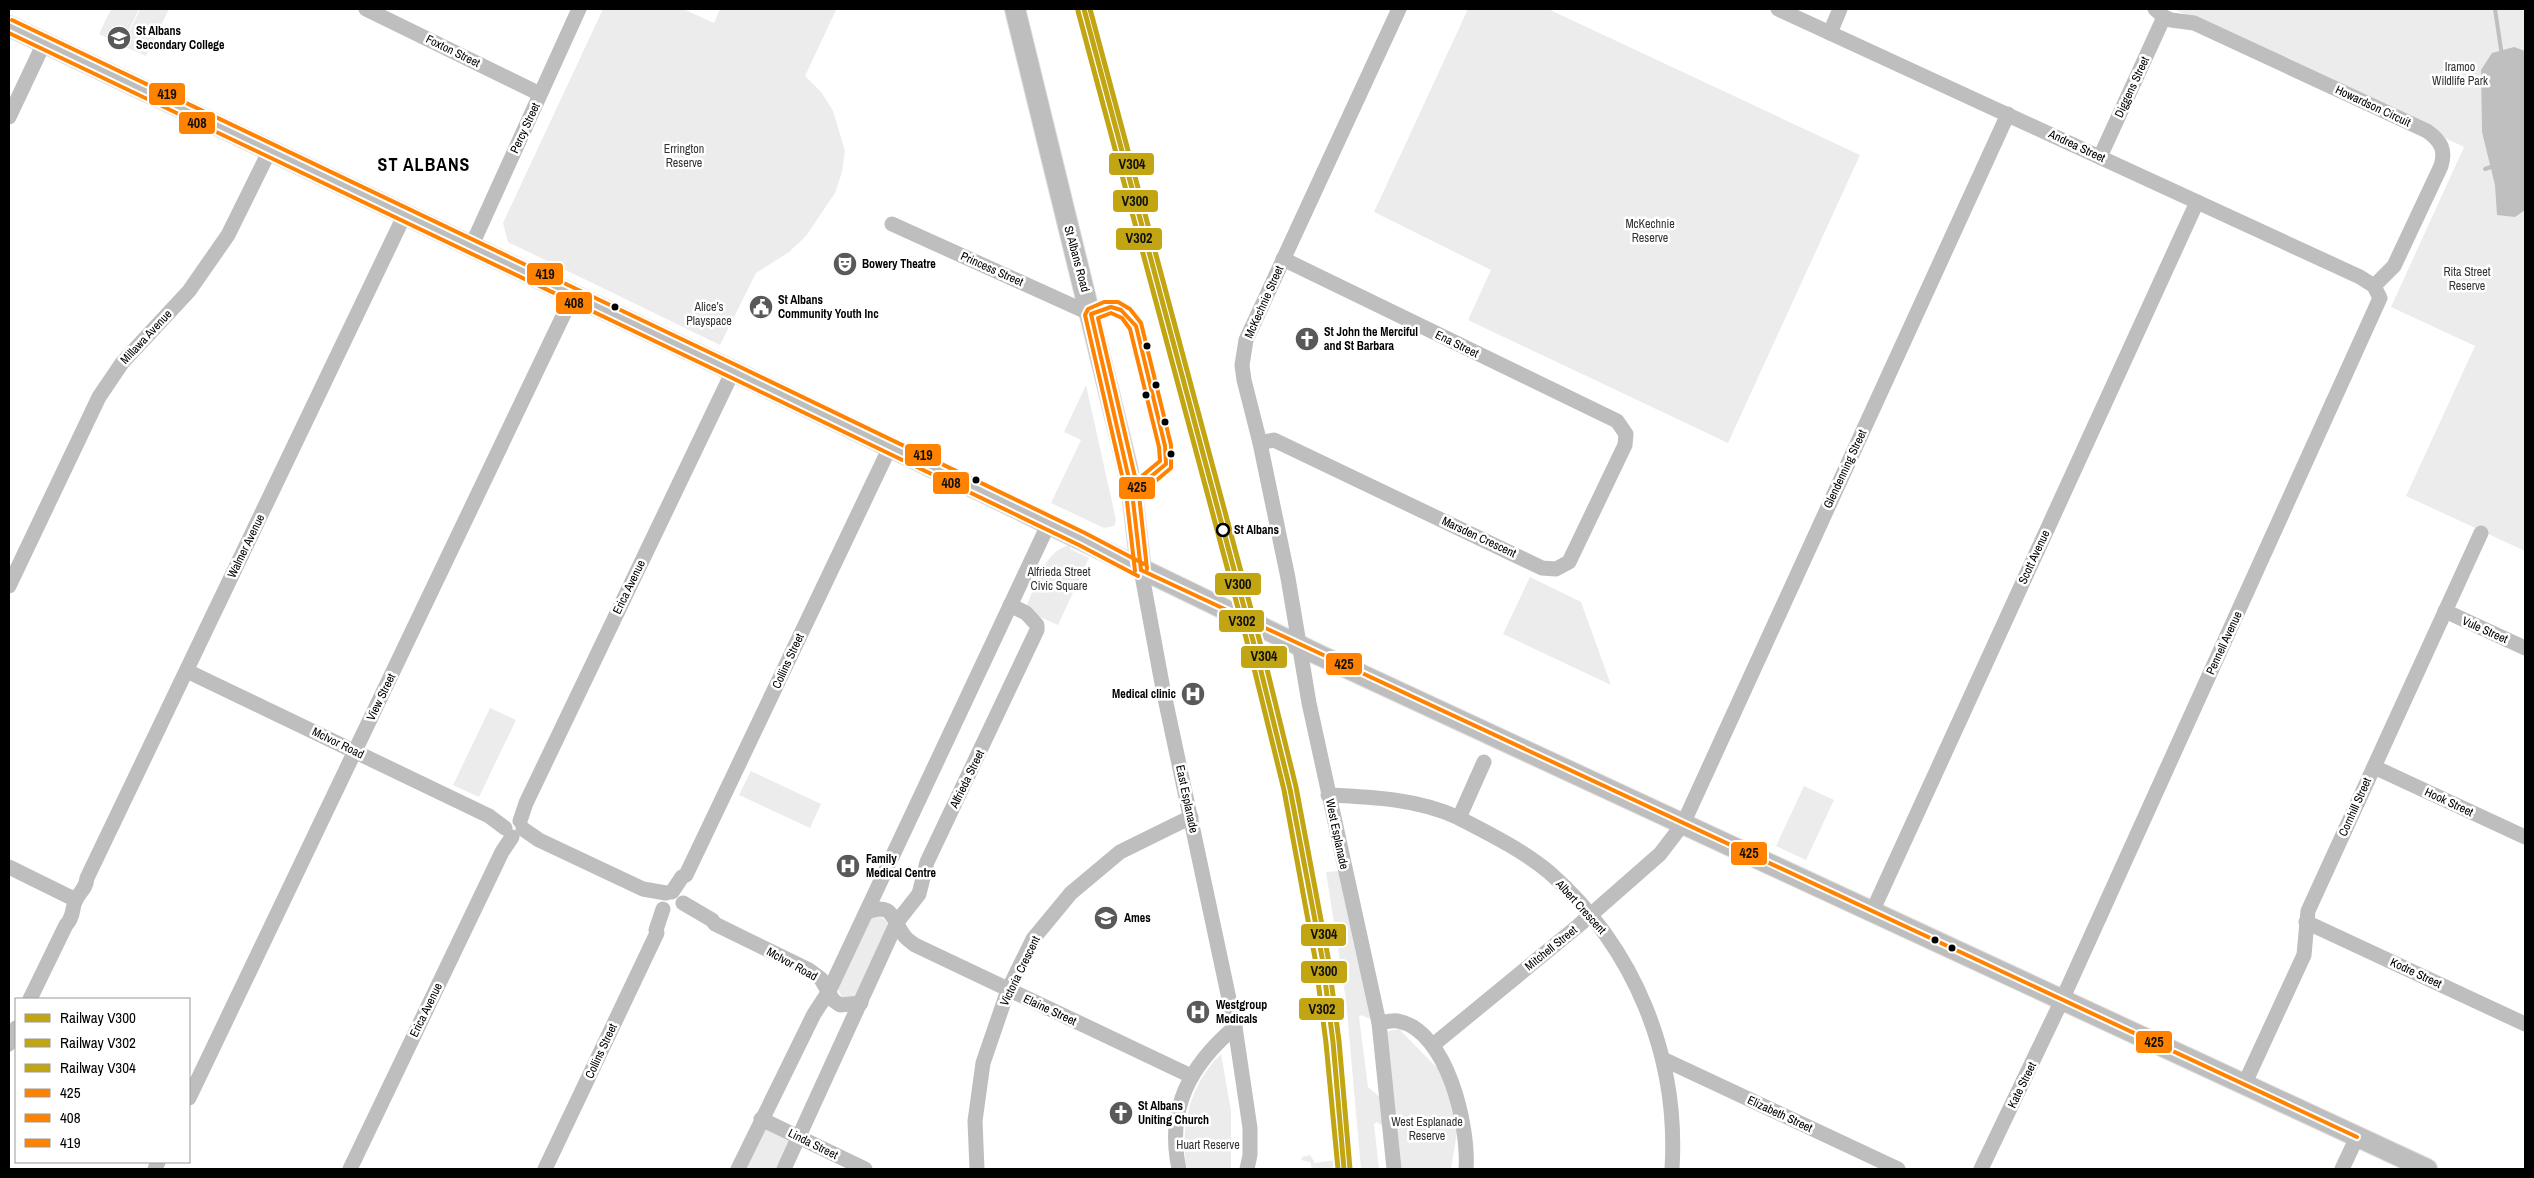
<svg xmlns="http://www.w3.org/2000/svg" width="2534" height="1178" font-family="'Archivo Narrow',sans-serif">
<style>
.green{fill:#ececec}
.water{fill:#bfbfbf}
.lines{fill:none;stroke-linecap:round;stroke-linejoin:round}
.stream{stroke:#bfbfbf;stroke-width:4}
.major-casing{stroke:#dbdbdb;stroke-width:22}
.minor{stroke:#bebebe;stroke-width:15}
.major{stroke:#bebebe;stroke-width:20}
.bus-1-casing{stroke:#fff;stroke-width:8}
.bus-2-casing{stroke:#fff;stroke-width:8}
.bus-3-casing{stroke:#fff;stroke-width:8}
.bus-1{stroke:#ff8200;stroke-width:4}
.bus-2{stroke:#ff8200;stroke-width:4}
.bus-3{stroke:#ff8200;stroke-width:4}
.rail-1-casing{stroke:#fff;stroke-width:9}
.rail-2-casing{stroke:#fff;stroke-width:9}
.rail-3-casing{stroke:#fff;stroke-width:9}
.rail-1{stroke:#c2a513;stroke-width:5}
.rail-2{stroke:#c2a513;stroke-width:5}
.rail-3{stroke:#c2a513;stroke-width:5}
.bus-dot{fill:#000;stroke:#fff;stroke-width:2}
.stop-dot{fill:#fff;stroke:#000;stroke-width:2.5}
.labels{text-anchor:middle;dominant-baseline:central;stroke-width:5;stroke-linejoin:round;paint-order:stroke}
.poi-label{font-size:12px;font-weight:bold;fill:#000;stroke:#fff;text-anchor:start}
.street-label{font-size:12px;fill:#000;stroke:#fff}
.park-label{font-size:12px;fill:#333;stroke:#fff}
.stop-label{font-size:12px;font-weight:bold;fill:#000;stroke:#fff;text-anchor:start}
.district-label{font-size:18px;font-weight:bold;letter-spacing:1px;fill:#000;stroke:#fff}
.line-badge{stroke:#fff;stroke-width:2}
.pale-badge-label{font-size:14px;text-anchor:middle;font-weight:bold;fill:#111}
</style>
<rect width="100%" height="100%" fill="#fff"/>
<!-- green -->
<g class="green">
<path d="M111 9H139L122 45 99 34Z"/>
<path d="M140 9H169L146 56 123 46Z"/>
<path d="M603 9H683L714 23 720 9 836 10 805 76 822 93 833 111 845 151 842 172 835 193 806 236 789 252 756 273 720 345 508 242 503 223Z"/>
<path d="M1468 9H1548L1860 155 1728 443 1468 320 1491 270 1374 212Z"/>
<path d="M2174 9H2525V551L2406 496 2475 346 2391 307 2464 147Z"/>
<path d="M1086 385 1116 520 1114 526 1104 528 1051 503 1081 440 1064 432Z"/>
<path d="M1071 545 1070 549 1089 558 1058 625 1033 614 1027 605C1036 584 1045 549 1071 545Z"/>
<path d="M1530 577 1581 602 1611 685 1503 634Z"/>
<path d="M490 708 516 720 479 797 453 785Z"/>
<path d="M751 771 821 804 810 828 739 795Z"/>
<path d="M1804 786 1834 800 1806 860 1776 846Z"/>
<path d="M1340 871 1367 994 1370 1019 1361 1015 1359 1017 1368 1087 1381 1098 1385 1128 1377 1122 1374 1124 1379 1169H1361L1346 1000 1326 872Z"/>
<path d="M879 916 887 921 888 927 857 995 851 999 842 997 838 989 871 918Z"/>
<path d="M1399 1029 1444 1075 1458 1126 1451 1169H1401L1385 1037 1389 1031Z"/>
<path d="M1221 1054 1231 1111V1169H1187C1179 1128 1190 1084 1221 1054Z"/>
<path d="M765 1127 790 1140 780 1169H744Z"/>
<path d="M1310 1155 1315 1163 1336 1160V1169H1312L1310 1162 1301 1160 1302 1157Z"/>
</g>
<!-- water -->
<path class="water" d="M2514 47 2525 51V210L2515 217 2497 215 2495 185 2482 132 2481 70 2492 53Z"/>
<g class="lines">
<!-- stream -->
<g class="stream">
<path d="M2495 9 2502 56"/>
<path d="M2485 169 2491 167"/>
</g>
<!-- major casing -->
<g class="major-casing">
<g id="major">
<path d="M1015 9 1127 466 1132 492 1141 570"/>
<path d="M9 26 733 371 1319 655 2427 1169"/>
</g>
</g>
<!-- minor -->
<g class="minor">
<path d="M366 9 540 94"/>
<path d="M1778 9 2360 277 2374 286 2380 298 2062 1000 1981 1169"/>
<path d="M2155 9 2164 17 2171 20 2194 23 2427 131C2441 141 2446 150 2441 166L2394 266 2374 286"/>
<path d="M1830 33 1840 9"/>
<path d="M9 117 44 43"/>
<path d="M2100 157 2164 17"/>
<path d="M892 224 1091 314"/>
<path d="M471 247 579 9"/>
<path d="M1260 443 1274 440 1542 568 1556 569 1569 562 1625 445 1626 434 1617 421 1283 259"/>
<path d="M1141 570 1163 689 1235 1027 1250 1128V1155L1247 1169"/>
<path d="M9 586 99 397 122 363 189 291 228 235 270 150"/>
<path d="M2445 611 2525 648"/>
<path d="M187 671 489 816 505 828"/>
<path d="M2374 767 2525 837"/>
<path d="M1328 795C1372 797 1419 799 1459 818 1490 834 1524 851 1550 873 1635 948 1679 1057 1672 1169"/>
<path d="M1459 818 1484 762"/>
<path d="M520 821 526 803 733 371"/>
<path d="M523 829 539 840 643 889 666 893"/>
<path d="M9 867 76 900"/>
<path d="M672 892 682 877 686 875 890 447"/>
<path d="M683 903 712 920 715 924 809 970 821 979 833 1000 840 1005 861 1003"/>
<path d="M867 912C892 902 892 918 903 934 905 938 911 942 915 945L1191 1076"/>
<path d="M1872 912 2197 202"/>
<path d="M2306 922 2525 1024"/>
<path d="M30 999 66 925C75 915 71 909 76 899 81 891 86 888 87 878L405 214"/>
<path d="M1379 1023C1385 1022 1392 1020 1398 1021 1448 1031 1469 1127 1466 1169"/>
<path d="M9 1044 16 1028"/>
<path d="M1433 1045 1578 926 1660 854 1683 824 2008 114"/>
<path d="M1663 1059 1898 1169"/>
<path d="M2244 1085 2304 955 2308 911 2481 533"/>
<path d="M189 1098 573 295"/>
<path d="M761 1119 865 1169"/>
<path d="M155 1169 158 1162"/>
<path d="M350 1169 502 852 512 837"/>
<path d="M545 1169 657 933 656 930 663 909"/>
<path d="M738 1169 814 1014 829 991 1049 523"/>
<path d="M784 1169 897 922 919 894 927 862 1037 630V625L1026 613 1010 605"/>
<path d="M977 1169 975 1121 983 1063 1008 990 1033 939 1071 893 1120 852 1191 817"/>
<path d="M1179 1169C1166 1109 1190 1065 1235 1027"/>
<path d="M1394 1169 1379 1023 1309 703 1288 578 1260 443 1244 380 1242 365 1246 340 1399 9"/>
<path d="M2342 1169 2357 1137"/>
</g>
<!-- major -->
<use href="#major" class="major"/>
<!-- bus-1 casing -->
<g class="bus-1-casing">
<g id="bus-1">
<path d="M1111 307 1121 310 1136 326 1165 446 1166 464 1132 492 1091 314Z"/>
<path d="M1132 492 1141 570"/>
<path d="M1141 570 2357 1137"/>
</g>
</g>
<!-- bus-2 casing -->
<g class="bus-2-casing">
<g id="bus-2">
<path d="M9 33 730 377 1079 545 1138 576"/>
<path d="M1135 571 1126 493 1085 315 1088 309 1104 302H1118L1130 309 1141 323 1171 445V468L1139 495"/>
</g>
</g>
<!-- bus-3 casing -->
<g class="bus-3-casing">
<g id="bus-3">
<path d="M12 20 736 365 1085 533 1144 564"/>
<path d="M1111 313 1122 318 1130 329 1159 447 1160 461 1136 481 1098 318Z"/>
<path d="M1139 495 1147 569"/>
</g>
</g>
<!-- bus-1 -->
<use href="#bus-1" class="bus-1"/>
<!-- bus-2 -->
<use href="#bus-2" class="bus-2"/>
<!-- bus-3 -->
<use href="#bus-3" class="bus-3"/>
<!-- rail-1 casing -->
<g class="rail-1-casing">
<path id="rail-1" d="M1084 9 1259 663 1290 789 1322 957 1333 1042 1344 1169"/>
</g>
<!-- rail-2 casing -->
<g class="rail-2-casing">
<path id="rail-2" d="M1078 11 1253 664 1284 790 1315 958 1326 1043 1338 1169"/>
</g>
<!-- rail-3 casing -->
<g class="rail-3-casing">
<path id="rail-3" d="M1090 9 1265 661 1296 787 1328 957 1339 1041 1350 1169"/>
</g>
<!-- rail-1 -->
<use href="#rail-1" class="rail-1"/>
<!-- rail-2 -->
<use href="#rail-2" class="rail-2"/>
<!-- rail-3 -->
<use href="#rail-3" class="rail-3"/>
</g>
<!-- icons -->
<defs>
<g id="school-disc" transform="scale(1.25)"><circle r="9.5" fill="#595959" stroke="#fff"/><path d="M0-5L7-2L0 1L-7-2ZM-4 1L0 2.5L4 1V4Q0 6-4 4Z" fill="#fff"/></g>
<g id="theatre-disc" transform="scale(1.25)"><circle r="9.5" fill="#595959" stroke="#fff"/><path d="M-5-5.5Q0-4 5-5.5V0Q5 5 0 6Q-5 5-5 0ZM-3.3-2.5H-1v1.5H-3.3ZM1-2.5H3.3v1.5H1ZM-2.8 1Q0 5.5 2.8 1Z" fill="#fff"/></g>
<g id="civic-disc" transform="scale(1.25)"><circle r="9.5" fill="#595959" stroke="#fff"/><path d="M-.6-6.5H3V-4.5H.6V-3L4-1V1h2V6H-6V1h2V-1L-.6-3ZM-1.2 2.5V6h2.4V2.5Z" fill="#fff"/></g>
<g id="church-disc" transform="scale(1.25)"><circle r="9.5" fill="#595959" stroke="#fff"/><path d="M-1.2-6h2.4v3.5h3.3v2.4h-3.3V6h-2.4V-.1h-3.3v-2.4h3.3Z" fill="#fff"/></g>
<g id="hospital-disc" transform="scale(1.25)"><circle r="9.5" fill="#595959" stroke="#fff"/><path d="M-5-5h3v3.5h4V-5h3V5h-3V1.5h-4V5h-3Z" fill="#fff"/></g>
<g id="university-disc" transform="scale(1.25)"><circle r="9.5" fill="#595959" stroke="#fff"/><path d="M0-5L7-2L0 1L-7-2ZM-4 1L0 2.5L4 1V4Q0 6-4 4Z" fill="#fff"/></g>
</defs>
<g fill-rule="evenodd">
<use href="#school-disc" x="119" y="38"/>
<use href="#theatre-disc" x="845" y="264"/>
<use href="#civic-disc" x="761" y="307"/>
<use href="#church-disc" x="1307" y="339"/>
<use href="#hospital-disc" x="1193" y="694"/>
<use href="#hospital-disc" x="848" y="866"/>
<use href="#university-disc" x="1106" y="918"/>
<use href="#hospital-disc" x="1198" y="1012"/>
<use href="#church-disc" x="1121" y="1113"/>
</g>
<!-- markers -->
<g class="bus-dot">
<circle cx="615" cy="307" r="4.5"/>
<circle cx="1147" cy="346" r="4.5"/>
<circle cx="1156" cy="385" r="4.5"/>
<circle cx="1146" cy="395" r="4.5"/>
<circle cx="1165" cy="422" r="4.5"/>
<circle cx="1171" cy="454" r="4.5"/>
<circle cx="976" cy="480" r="4.5"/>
<circle cx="1935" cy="940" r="4.5"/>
<circle cx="1952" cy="948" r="4.5"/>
</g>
<circle class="stop-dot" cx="1223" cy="530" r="6"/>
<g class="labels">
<!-- poi labels -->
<g class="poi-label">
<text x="136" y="31">St Albans<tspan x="136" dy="14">Secondary College</tspan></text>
<text x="862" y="264">Bowery Theatre</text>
<text x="778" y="300">St Albans<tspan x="778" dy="14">Community Youth Inc</tspan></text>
<text x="1324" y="332">St John the Merciful<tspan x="1324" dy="14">and St Barbara</tspan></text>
<text x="1176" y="694" text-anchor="end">Medical clinic</text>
<text x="866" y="859">Family<tspan x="866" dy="14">Medical Centre</tspan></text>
<text x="1124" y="918">Ames</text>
<text x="1216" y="1005">Westgroup<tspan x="1216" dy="14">Medicals</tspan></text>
<text x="1138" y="1106">St Albans<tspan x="1138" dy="14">Uniting Church</tspan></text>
</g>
<!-- street labels -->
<g class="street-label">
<text transform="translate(453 51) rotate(26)">Foxton Street</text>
<text transform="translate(2132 87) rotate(-65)">Diggens Street</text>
<text transform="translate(2373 106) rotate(25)">Howardson Circuit</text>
<text transform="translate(525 128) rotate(-65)">Percy Street</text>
<text transform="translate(2077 146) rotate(25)">Andrea Street</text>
<text transform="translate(1077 259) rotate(75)">St Albans Road</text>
<text transform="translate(992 269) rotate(24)">Princess Street</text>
<text transform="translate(1264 302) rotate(-66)">McKechnie Street</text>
<text transform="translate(146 337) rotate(-47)">Millawa Avenue</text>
<text transform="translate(1457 344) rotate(26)">Ena Street</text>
<text transform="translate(1845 469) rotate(-65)">Glendenning Street</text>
<text transform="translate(1479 537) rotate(25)">Marsden Crescent</text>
<text transform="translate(246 546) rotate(-64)">Walmer Avenue</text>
<text transform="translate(2034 557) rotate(-65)">Scott Avenue</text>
<text transform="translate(629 587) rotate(-64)">Erica Avenue</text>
<text transform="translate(2485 630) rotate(24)">Vule Street</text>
<text transform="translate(2224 643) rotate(-65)">Pennell Avenue</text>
<text transform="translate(788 661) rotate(-65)">Collins Street</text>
<text transform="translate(381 697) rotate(-64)">View Street</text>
<text transform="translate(338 743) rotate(26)">McIvor Road</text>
<text transform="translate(967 779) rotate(-64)">Alfrieda Street</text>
<text transform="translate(1187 799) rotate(78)">East Esplanade</text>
<text transform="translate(2449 802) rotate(25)">Hook Street</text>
<text transform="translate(2355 807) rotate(-66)">Cornhill Street</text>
<text transform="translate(1337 834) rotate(78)">West Esplanade</text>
<text transform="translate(1581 907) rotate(48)">Albert Crescent</text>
<text transform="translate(1551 948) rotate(-39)">Mitchell Street</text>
<text transform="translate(792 964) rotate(29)">McIvor Road</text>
<text transform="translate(1020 971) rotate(-64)">Victoria Crescent</text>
<text transform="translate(2416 973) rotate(25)">Kodre Street</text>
<text transform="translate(426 1010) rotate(-64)">Erica Avenue</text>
<text transform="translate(1050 1010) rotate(25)">Elaine Street</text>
<text transform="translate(601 1051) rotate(-65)">Collins Street</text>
<text transform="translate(2022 1085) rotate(-64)">Kate Street</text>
<text transform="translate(1780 1114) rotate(25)">Elizabeth Street</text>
<text transform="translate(813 1144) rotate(26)">Linda Street</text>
</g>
<!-- park labels -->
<g class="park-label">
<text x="2460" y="67">Iramoo<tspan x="2460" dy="14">Wildlife Park</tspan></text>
<text x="684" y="149">Errington<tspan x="684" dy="14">Reserve</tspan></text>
<text x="1650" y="224">McKechnie<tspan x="1650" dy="14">Reserve</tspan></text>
<text x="2467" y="272">Rita Street<tspan x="2467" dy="14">Reserve</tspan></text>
<text x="709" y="307">Alice’s<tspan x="709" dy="14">Playspace</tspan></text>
<text x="1059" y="572">Alfrieda Street<tspan x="1059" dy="14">Civic Square</tspan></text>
<text x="1427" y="1122">West Esplanade<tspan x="1427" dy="14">Reserve</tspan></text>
<text x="1208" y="1145">Huart Reserve</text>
</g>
<!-- stop labels -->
<g class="stop-label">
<text x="1234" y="530">St Albans</text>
</g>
<!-- district labels -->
<g class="district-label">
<text x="424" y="164">ST ALBANS</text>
</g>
</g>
<g class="line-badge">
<rect x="148" y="82" width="38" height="24" rx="5" fill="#ff8200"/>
<rect x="178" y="111" width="38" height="24" rx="5" fill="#ff8200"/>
<rect x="1108" y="152" width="47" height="24" rx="5" fill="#c2a513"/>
<rect x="1112" y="189" width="47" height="24" rx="5" fill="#c2a513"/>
<rect x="1115" y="227" width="48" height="24" rx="5" fill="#c2a513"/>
<rect x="526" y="262" width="38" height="24" rx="5" fill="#ff8200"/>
<rect x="555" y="291" width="38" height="24" rx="5" fill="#ff8200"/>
<rect x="904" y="443" width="38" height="24" rx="5" fill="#ff8200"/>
<rect x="932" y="471" width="38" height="24" rx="5" fill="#ff8200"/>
<rect x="1118" y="476" width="38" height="24" rx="5" fill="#ff8200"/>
<rect x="1214" y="572" width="48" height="24" rx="5" fill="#c2a513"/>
<rect x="1218" y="609" width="47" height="24" rx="5" fill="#c2a513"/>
<rect x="1240" y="645" width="48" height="24" rx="5" fill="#c2a513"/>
<rect x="1325" y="652" width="38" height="24" rx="5" fill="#ff8200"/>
<rect x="1730" y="841" width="38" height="25" rx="5" fill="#ff8200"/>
<rect x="1300" y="923" width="47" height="24" rx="5" fill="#c2a513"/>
<rect x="1300" y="960" width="48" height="24" rx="5" fill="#c2a513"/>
<rect x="1298" y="997" width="47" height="24" rx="5" fill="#c2a513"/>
<rect x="2135" y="1030" width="38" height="24" rx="5" fill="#ff8200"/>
</g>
<g class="pale-badge-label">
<text x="167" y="99">419</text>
<text x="197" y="128">408</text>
<text x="1132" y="169">V304</text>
<text x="1135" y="206">V300</text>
<text x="1139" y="243">V302</text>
<text x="545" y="279">419</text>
<text x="574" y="308">408</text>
<text x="923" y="460">419</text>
<text x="951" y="488">408</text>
<text x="1137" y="492">425</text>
<text x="1238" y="589">V300</text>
<text x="1242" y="626">V302</text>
<text x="1264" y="661">V304</text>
<text x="1344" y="669">425</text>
<text x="1749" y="858">425</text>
<text x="1324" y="939">V304</text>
<text x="1324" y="976">V300</text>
<text x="1322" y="1014">V302</text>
<text x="2154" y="1047">425</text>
</g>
<!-- border -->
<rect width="2534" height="1178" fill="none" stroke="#000000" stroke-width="20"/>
<!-- legend -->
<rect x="15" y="998" width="175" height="165" fill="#ffffff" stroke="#999999"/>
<rect x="25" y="1014" width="25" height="8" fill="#c2a513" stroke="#999999"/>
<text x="60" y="1023" font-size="15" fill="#000000">Railway V300</text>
<rect x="25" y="1039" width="25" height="8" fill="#c2a513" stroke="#999999"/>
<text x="60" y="1048" font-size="15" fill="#000000">Railway V302</text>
<rect x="25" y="1064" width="25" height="8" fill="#c2a513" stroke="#999999"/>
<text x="60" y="1073" font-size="15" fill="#000000">Railway V304</text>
<rect x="25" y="1089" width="25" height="8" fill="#ff8200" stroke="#999999"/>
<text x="60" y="1098" font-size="15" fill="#000000">425</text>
<rect x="25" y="1114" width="25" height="8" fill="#ff8200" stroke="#999999"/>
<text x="60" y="1123" font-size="15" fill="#000000">408</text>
<rect x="25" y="1139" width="25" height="8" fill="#ff8200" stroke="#999999"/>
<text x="60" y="1148" font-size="15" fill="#000000">419</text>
</svg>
